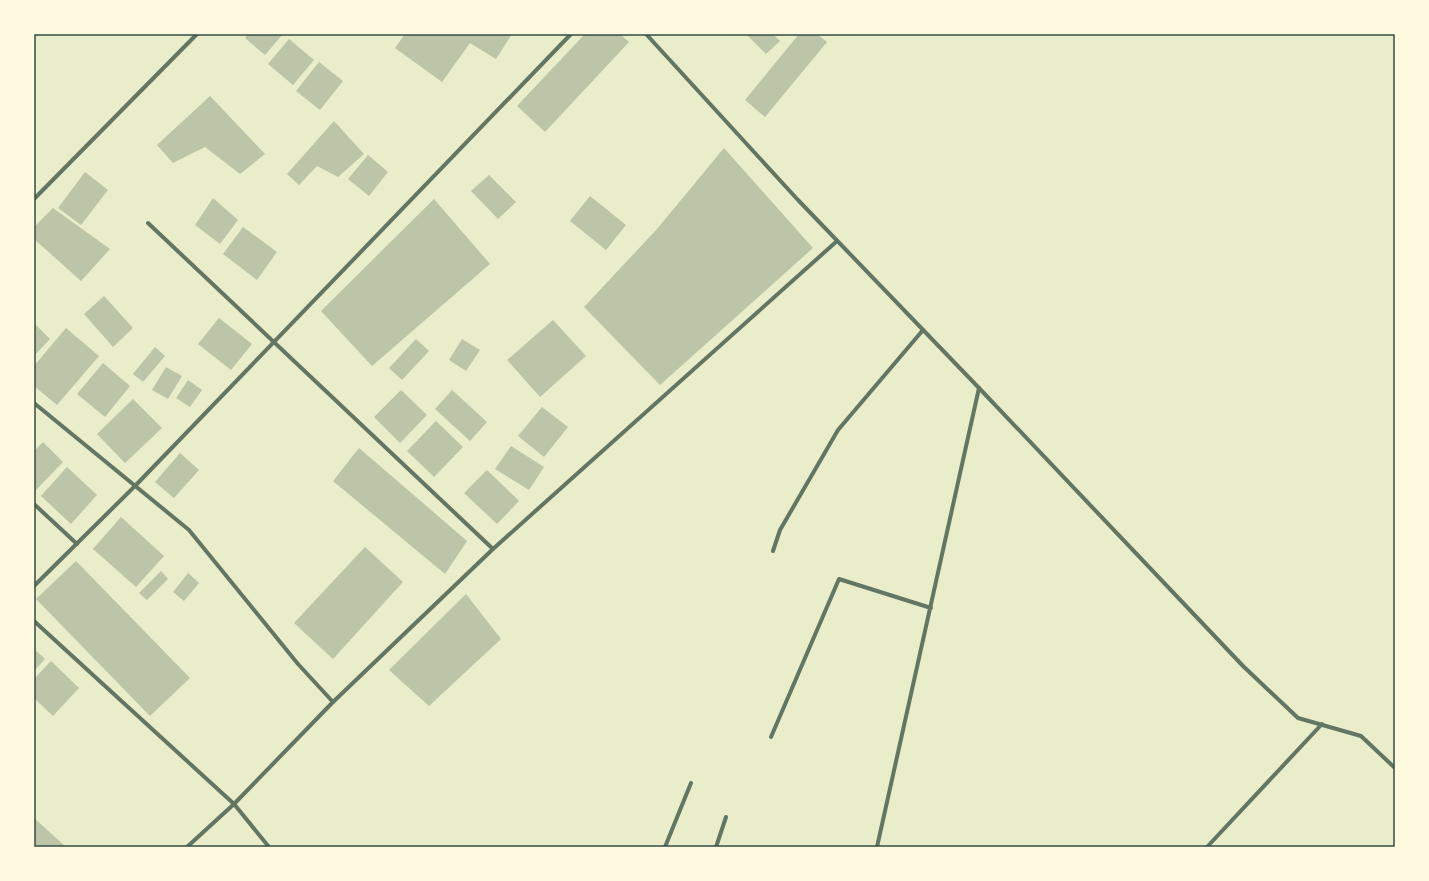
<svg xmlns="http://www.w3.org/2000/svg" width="1429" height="881" font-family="Helvetica,sans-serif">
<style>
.building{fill:#bcc5a7}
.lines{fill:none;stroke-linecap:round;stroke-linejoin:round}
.minor{stroke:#617663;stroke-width:4}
.neatline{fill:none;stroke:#344e41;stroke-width:1.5}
</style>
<rect width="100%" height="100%" fill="#e9edc9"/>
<!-- building -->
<g class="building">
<path d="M248 34H283L265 55 245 38Z"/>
<path d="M405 34H512L496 59 470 43 442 82 395 48Z"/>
<path d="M585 34H620L629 42 545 132 517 106Z"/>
<path d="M746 34H773L780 41 766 54Z"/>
<path d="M799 34H817L827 42 765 117 745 100Z"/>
<path d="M289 39 314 60 293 85 268 64Z"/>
<path d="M319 62 343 81 320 110 296 91Z"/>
<path d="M210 96 265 154 240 174 205 147 173 163 157 145Z"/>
<path d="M334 121 364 154 338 177 317 166 299 185 287 174Z"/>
<path d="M724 148 813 248 660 385 584 307 657 229Z"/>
<path d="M368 155 388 172 369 196 348 179Z"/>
<path d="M85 172 108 190 81 225 58 208Z"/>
<path d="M489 175 516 202 498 219 471 191Z"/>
<path d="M590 196 626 225 606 250 570 221Z"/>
<path d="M213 198 238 220 220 244 195 225Z"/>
<path d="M434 199 490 264 372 366 321 311Z"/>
<path d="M53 208 110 249 81 281 34 239V227Z"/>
<path d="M243 227 277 252 257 280 223 254Z"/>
<path d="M104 296 133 328 113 347 84 314Z"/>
<path d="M219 318 252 344 231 370 198 344Z"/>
<path d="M553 320 586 356 540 397 507 360Z"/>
<path d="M34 323 50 339 34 356Z"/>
<path d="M66 328 99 356 57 405 34 386V366Z"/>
<path d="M416 339 429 351 402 380 389 368Z"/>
<path d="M462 339 480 350 466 371 449 360Z"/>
<path d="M155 347 165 356 143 382 133 374Z"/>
<path d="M103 363 130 386 105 417 77 394Z"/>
<path d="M166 367 182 376 168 399 152 390Z"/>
<path d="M188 380 202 390 190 407 176 398Z"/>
<path d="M401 390 427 415 400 443 374 417Z"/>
<path d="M452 390 487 422 470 441 435 409Z"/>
<path d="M133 399 162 428 125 463 97 434Z"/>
<path d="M542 407 568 427 544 457 518 436Z"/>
<path d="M436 421 463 447 434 477 407 451Z"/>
<path d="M43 442 63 462 35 491 34 451Z"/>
<path d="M511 446 544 467 529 490 495 469Z"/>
<path d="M359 448 467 541 445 574 333 481Z"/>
<path d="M180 453 199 470 174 498 155 482Z"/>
<path d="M67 467 97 495 71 524 41 496Z"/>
<path d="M487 470 519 501 497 524 464 493Z"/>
<path d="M121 517 164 556 136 587 93 549Z"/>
<path d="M365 547 403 582 333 659 294 623Z"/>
<path d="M76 561 190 678 150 716 36 599Z"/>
<path d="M161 571 168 579 147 600 139 593Z"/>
<path d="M188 573 199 583 184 601 173 592Z"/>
<path d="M466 594 501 639 429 706 389 670Z"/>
<path d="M34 649 45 659 34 671Z"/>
<path d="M51 661 79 688 53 716 34 698V679Z"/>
<path d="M34 818 66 847H34Z"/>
</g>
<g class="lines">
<!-- minor -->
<g class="minor">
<path d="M646 34 798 200 979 388 877 847"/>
<path d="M34 199 197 34"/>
<path d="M148 223 493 549"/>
<path d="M979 388 1243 666 1298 718 1361 736 1395 768"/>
<path d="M34 403 189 530 298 664 333 702"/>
<path d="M34 504 77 544"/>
<path d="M773 551 780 530 838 430 923 330"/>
<path d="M34 586 135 486 571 34"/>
<path d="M34 621 234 804 333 702 493 549 837 241"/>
<path d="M771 737 839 579 931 608"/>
<path d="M187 847 234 804 269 847"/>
<path d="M665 847 691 783"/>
<path d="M716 847 726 817"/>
<path d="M1207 847 1322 724"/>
</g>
</g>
<!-- border -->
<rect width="1429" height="881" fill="none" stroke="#fefae0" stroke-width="70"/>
<rect x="35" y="35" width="1359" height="811" class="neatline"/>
</svg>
